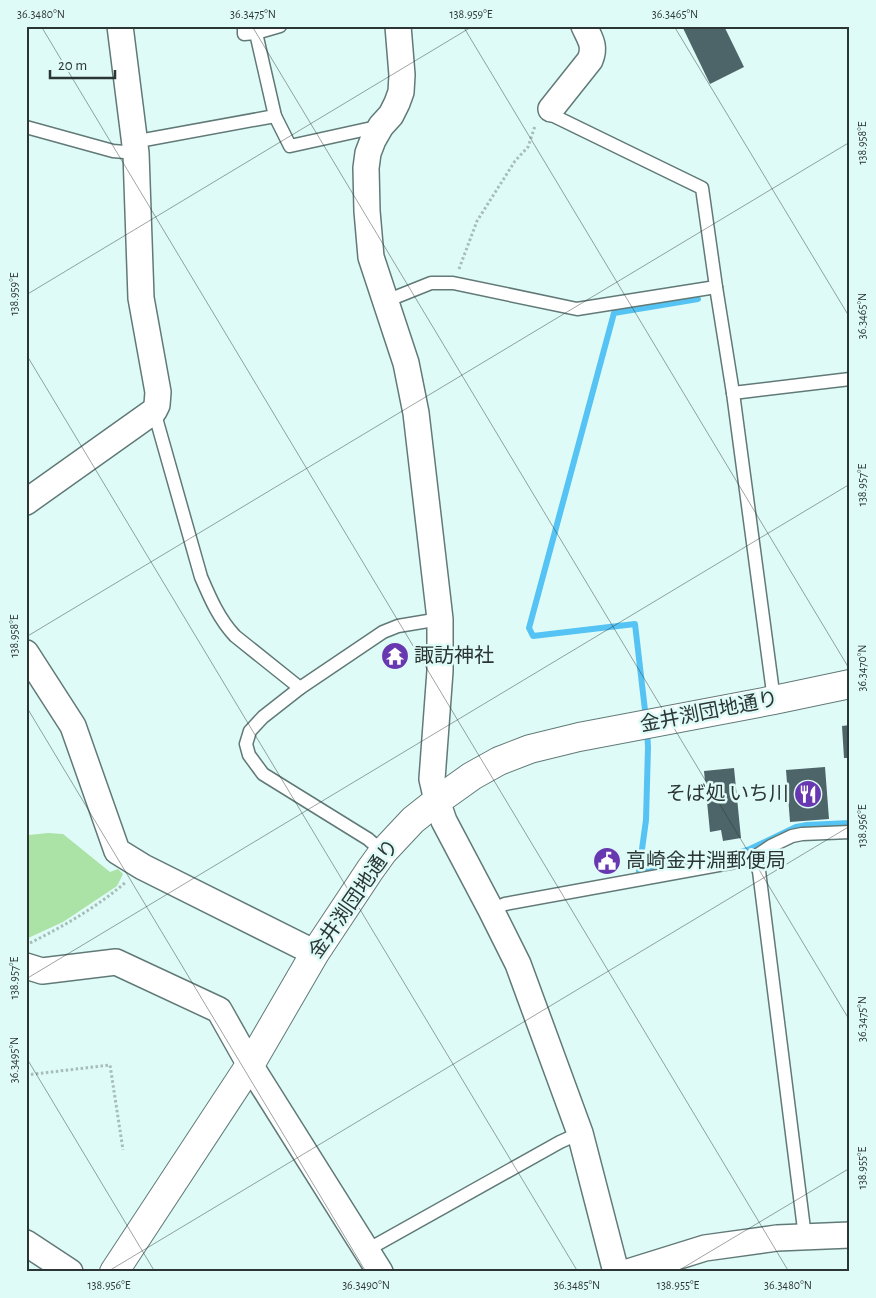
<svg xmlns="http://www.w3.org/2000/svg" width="876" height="1298" font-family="'Alegreya Sans','Noto Sans JP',sans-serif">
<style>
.green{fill:#abe2a5}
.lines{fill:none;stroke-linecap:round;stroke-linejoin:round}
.stream{stroke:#55c3f4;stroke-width:6}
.building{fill:#4d6569}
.service-casing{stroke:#617a77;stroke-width:15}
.minor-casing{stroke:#617a77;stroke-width:28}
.tertiary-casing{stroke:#617a77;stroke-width:30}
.path{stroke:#a6bdb9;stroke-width:3;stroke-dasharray:2.5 2.5;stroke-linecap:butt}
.service{stroke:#fff;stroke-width:12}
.minor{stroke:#fff;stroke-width:25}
.tertiary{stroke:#fff;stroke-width:28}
.ticks{fill:none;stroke:#2b3634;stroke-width:1;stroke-opacity:0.45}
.labels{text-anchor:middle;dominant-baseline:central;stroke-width:5;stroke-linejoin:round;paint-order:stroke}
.poi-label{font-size:20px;fill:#2b3634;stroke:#dffbf7;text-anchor:start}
.street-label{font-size:20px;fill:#2b3634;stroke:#dffbf7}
.neatline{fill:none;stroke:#2b3634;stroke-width:2}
.ticks-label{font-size:12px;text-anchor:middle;fill:#2b3634}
</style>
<rect width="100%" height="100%" fill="#dffbf7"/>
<!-- green -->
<path class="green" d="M48 833 63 834 110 872 118 869 123 874 117 886 63 922 26 939V835H29Z"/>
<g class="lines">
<!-- stream -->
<g class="stream">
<path d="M646 719 635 624 533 636 529 628 614 313 698 299"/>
<path d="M647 731 648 747 646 820 639 871 720 858 750 849 796 827 807 825 850 823"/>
</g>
</g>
<!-- building -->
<g class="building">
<path d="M682 26H724L744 67 710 84Z"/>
<path d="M850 725V758H844L842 726Z"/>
<path d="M825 767 829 819 790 822 786 770Z"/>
<path d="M734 768 741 838 723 841 721 830 710 832 704 771Z"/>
</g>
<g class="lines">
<!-- service casing -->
<g class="service-casing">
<g id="service">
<path d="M244 26V34L256 33 280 26"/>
<path d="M256 33 275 116 290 146 381 126"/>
<path d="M551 109 552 115 702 188 716 287 733 393 774 700"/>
<path d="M26 127 113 151 136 153"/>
<path d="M134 140H144L275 116"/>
<path d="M386 301 431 283H453L577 309 716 287"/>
<path d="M733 393 850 379"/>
<path d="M154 411 201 577C210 598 219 619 235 636L300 688"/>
<path d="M383 852 368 839 263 774 249 755 246 744 250 731 263 717 300 688 383 632 398 626 440 619"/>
<path d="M753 858 759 871 805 1237"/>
<path d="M491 910 505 904 735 862 753 858 771 846 792 836 802 834 850 832"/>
<path d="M367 1250 560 1142 580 1133"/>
</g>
</g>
<!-- minor casing -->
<g class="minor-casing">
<g id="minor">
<path d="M398 26 402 75 401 92 397 103 391 115 381 126 373 140 368 153 366 168 367 211 371 257 406 363 416 413 440 619V671L432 779 437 801 444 821 491 910 518 964 580 1133 616 1272"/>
<path d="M551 109 590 60C596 46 590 39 584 26"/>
<path d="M26 502 154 411 157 405 158 392 141 298 136 153 120 26"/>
<path d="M26 653 73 726 117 851 143 867 315 953"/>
<path d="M26 966 42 971 116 962 219 1010 250 1065 380 1272"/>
<path d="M26 1243 70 1272"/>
<path d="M628 1272 705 1248 777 1238 850 1235"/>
</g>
</g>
<!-- tertiary casing -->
<g class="tertiary-casing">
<path id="tertiary" d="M114 1272 250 1065 315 953 370 870 383 852 413 820 437 801 472 776 499 761 530 749 579 737 774 700 850 684"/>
</g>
<!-- path -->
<g class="path">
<path d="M459 269 477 221 515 161 528 147 535 126"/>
<path d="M30 943C64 926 97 907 126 882"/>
<path d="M26 1075 110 1065 123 1150"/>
</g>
<!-- service -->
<use href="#service" class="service"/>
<!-- minor -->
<use href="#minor" class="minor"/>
<!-- tertiary -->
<use href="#tertiary" class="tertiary"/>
</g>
<!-- ticks -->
<path class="ticks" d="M41 26 789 1272M252 26 850 1021M463 26 850 670M674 26 850 318M26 295 473 26M26 354 578 1272M26 637 850 142M26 706 366 1272M26 979 850 484M26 1057 155 1272M107 1272 850 826M676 1272 850 1168"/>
<!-- icons -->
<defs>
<g id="temple-disc" transform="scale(1.4375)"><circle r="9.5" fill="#6838b0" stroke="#dffbf7"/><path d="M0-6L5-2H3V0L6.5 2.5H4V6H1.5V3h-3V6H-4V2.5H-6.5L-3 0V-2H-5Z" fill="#fff"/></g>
<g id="restaurant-disc" transform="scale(1.4375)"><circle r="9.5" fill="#6838b0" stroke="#dffbf7"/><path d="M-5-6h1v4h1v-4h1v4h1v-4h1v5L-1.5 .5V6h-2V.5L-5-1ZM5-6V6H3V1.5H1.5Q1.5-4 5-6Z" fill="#fff"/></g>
<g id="civic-disc" transform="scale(1.4375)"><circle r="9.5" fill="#6838b0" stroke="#dffbf7"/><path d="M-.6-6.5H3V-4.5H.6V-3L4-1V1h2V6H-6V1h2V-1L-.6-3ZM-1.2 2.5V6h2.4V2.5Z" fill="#fff"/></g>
</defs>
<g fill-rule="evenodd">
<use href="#temple-disc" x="395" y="656"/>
<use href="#restaurant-disc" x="808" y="794"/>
<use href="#civic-disc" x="607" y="861"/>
</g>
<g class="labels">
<!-- poi labels -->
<g class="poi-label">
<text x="414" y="656">諏訪神社</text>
<text x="789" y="794" text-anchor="end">そば処 いち川</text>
<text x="626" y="861">高崎金井淵郵便局</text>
</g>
<!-- street labels -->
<g class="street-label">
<text transform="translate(709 712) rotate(-11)">金井渕団地通り</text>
<text transform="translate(354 899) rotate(-55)">金井渕団地通り</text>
</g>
</g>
<!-- border -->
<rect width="876" height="1298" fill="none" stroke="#dffbf7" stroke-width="55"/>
<!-- scale -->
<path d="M50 70v8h65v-8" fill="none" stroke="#2b3634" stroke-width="2.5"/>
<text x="58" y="70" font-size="15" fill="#2b3634" stroke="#dffbf7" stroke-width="4" paint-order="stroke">20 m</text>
<rect x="28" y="28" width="820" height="1242" class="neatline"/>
<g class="ticks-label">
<text x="41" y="18">36.3480°N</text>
<text x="253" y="18">36.3475°N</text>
<text x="471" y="18">138.959°E</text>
<text x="675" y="18">36.3465°N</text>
<text transform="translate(862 143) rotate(-90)" y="4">138.958°E</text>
<text transform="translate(14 294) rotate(-90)" y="4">138.959°E</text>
<text transform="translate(862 316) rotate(-90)" y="4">36.3465°N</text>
<text transform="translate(862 485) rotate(-90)" y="4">138.957°E</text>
<text transform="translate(14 636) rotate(-90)" y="4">138.958°E</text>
<text transform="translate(862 668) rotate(-90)" y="4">36.3470°N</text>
<text transform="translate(862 826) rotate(-90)" y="4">138.956°E</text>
<text transform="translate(14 978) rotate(-90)" y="4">138.957°E</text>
<text transform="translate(862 1019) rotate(-90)" y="4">36.3475°N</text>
<text transform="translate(14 1060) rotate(-90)" y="4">36.3495°N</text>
<text transform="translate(862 1168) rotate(-90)" y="4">138.955°E</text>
<text x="109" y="1289">138.956°E</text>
<text x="366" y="1289">36.3490°N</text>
<text x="577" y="1289">36.3485°N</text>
<text x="678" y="1289">138.955°E</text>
<text x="788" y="1289">36.3480°N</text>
</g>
</svg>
